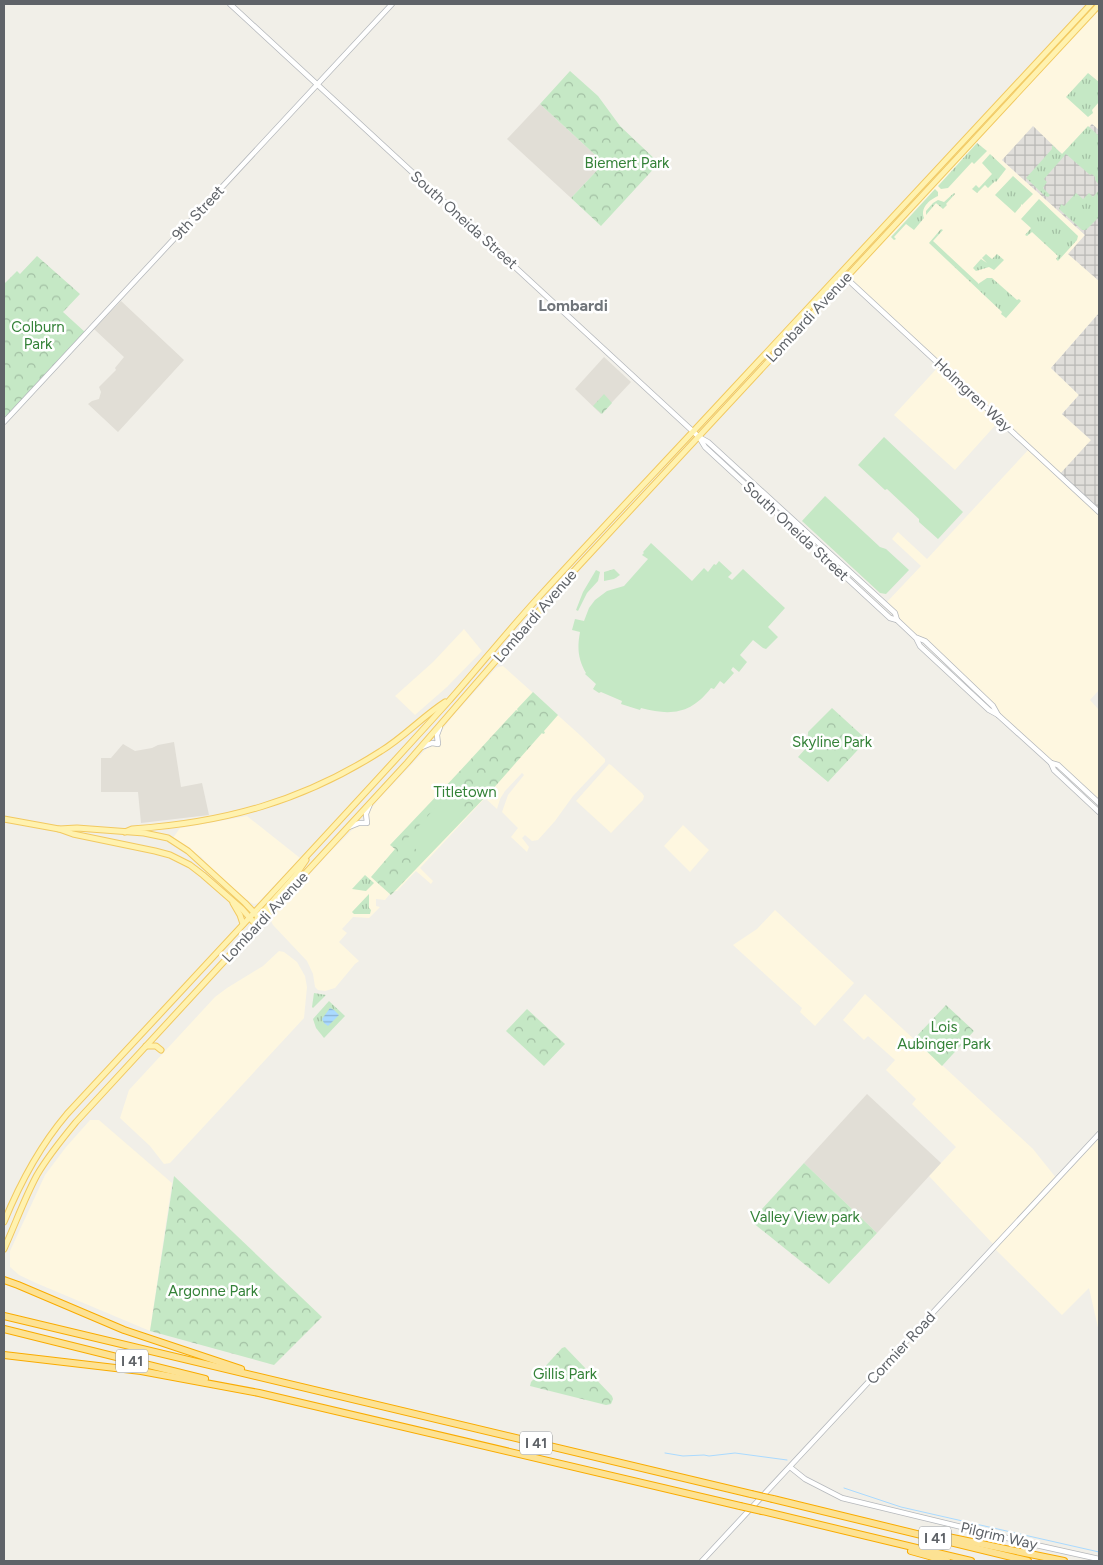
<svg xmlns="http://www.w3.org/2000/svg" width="1103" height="1565" font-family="Figtree,sans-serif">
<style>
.commercial{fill:#fef7e0}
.industrial{fill:url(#industrial-grid)}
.education{fill:#e1ded6}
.grass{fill:url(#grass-tufts)}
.forest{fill:url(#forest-crowns)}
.garden{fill:#c5e8c5}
.water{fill:url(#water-rules)}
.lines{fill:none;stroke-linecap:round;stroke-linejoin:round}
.stream{stroke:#aadaff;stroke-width:1}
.minor-casing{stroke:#b5b8bc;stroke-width:6}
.major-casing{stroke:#f2c960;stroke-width:7}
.highway-casing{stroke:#f9ab00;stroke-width:8}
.minor{stroke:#fff;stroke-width:4.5}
.major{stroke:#fff2af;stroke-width:5}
.highway{stroke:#fde293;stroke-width:6}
.highway-bridge-casing{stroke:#f9ab00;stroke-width:8;stroke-linecap:butt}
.highway-bridge{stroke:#fde293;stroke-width:6}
.labels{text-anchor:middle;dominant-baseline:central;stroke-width:5;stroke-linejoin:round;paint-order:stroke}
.shield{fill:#fff;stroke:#8f9295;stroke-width:1}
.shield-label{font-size:14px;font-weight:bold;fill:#5f6368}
.park-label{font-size:15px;fill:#348238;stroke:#fff}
.street-label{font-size:15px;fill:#5f6368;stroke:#fff}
.neighbourhood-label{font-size:16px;font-weight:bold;fill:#70757a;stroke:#fff}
</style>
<defs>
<pattern id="industrial-grid" width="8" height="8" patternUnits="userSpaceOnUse" patternTransform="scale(1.25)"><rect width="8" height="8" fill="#e0deda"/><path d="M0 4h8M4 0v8" fill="none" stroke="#b9b8b5"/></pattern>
<pattern id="grass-tufts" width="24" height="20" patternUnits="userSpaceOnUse" patternTransform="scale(1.25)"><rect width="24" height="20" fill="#c5e8c5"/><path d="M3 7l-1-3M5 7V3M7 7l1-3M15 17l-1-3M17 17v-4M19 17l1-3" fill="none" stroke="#a3c0a4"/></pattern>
<pattern id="forest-crowns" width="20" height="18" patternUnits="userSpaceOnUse" patternTransform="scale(1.25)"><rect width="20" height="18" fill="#c5e8c5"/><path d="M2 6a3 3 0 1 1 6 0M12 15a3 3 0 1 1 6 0" fill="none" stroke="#a3c0a4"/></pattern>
<pattern id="water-rules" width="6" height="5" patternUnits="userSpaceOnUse" patternTransform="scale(1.25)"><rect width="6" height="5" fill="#aadaff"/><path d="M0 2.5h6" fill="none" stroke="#8eb4d2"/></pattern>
</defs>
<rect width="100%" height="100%" fill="#f1efe8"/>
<!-- commercial -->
<g class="commercial">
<path d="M1099 9V130L1092 124 1063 155 1002 160 1085 235 1069 254 1099 281V313L1051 368 1079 395 1062 414 1091 440 1099 512V690L1090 700 1099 710V803L1058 765 1051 763 998 715 993 706 935 650 915 637 897 620 895 613 885 604 921 566 892 539 898 532 927 559 1030 448 1000 420 955 470 894 415 940 365 846 278 1077 29Z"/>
<path d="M464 629 482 651 447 687 415 715 395 696 433 662Z"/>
<path d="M503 666 581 736 605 759V762L573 796 555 821 538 840 532 841 525 835 522 838 529 847 527 852 511 837 518 828 502 812 508 795 524 775 522 773 505 791 500 799 497 809 485 798 420 868 433 881 431 884 416 871 397 891H395L391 895 390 894 385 900 376 899V906L380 907 369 918 353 917 342 929 347 933 339 942 359 961 355 964 335 988 325 991 318 990 315 987 313 974 307 961 273 925 271 921 272 916 330 852 356 826 365 825 369 820 368 813 379 799 428 747 432 745 437 746 441 742 439 735 440 733 451 718 495 669 498 667Z"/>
<path d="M609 764 611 765 642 793 644 796 643 800 611 833 576 801Z"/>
<path d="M247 816 300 858 258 903 254 904 248 901 218 875 201 857 173 838 180 828Z"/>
<path d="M683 825 709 850 690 872 664 846Z"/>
<path d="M775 910 854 983 815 1026 800 1012 802 1008 733 945 757 929Z"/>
<path d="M279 951 284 952 297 962 305 976 307 987 304 1018 170 1163 164 1164 150 1146 120 1118 129 1090 215 997 227 988 263 966Z"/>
<path d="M865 994 1033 1149 1057 1179 1099 1134V1332L1089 1288 1062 1315 994 1248 995 1246 929 1176 956 1147 912 1104 916 1099 886 1070 895 1060 868 1036 864 1040 843 1020Z"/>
<path d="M90 1120H99L172 1183 150 1331 36 1283 19 1275 10 1267V1251L45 1175 66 1147Z"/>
</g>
<!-- industrial -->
<g class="industrial">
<path d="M1092 124 1099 130V281L1068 254 1085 235 1002 160 1033 126 1063 155Z"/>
<path d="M1099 313V512L1059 475 1091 440 1062 414 1079 395 1051 368Z"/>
</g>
<!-- education -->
<g class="education">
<path d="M540 104 604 163 571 198 507 139Z"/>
<path d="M121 301 184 360 118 432 88 404 92 401 99 399 101 392 99 387 116 370 115 368 124 357 94 329Z"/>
<path d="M604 357 631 382 601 414 575 389Z"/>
<path d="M174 742 181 787 202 783 209 815 141 823 138 792H101V758H111L123 744 135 751 152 748 158 745Z"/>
<path d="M867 1094 941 1163 877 1233 804 1163Z"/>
</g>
<!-- grass -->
<g class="grass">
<path d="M1088 73 1099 82V102L1092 110 1093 113 1088 117 1066 97Z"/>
<path d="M1088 126 1099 136V185L1095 180V177L1092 174 1090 175 1066 154 1044 179 1047 182 1043 188 1050 195 1048 197 1045 196 1026 178 1052 149V145L1062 154Z"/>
<path d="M977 143 987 151 974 164 972 162 948 188 941 189 938 186Z"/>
<path d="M990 154 1006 169 996 182 995 181 988 188 985 185 977 193 972 189 976 185 979 188 992 174 982 163Z"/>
<path d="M1013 176 1033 194 1022 205 1021 204V206L1015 213 995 195Z"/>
<path d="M935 189 938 192V196C929 200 920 208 924 218L914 230 906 224 894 237 896 239 894 240 891 237Z"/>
<path d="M1099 190V217L1086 230H1082L1059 209 1061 204 1064 206 1076 193 1083 199 1089 193 1093 197Z"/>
<path d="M954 193 955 194 946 204 947 205 943 209 936 203 926 215V211L933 203 938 200 944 202Z"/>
<path d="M1039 199 1078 236 1077 240 1058 261 1056 259 1058 256 1032 232 1027 236 1025 235 1031 228 1021 219Z"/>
<path d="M941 229 943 230 933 241 978 283V284L987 278H992L1017 300 1019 299 1021 301 1006 318 1001 314 1002 312 929 243Z"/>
<path d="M986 254 992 259 997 254 1004 260 994 270 989 267 976 271 973 268 981 259 987 263 982 258Z"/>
<path d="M365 875 374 883 366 891 352 889Z"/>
<path d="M369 894V908L371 910 370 914H354L352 912Z"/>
<path d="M314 993 326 995 313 1008 312 1007Z"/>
<path d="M329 1001 345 1016 324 1038 316 1028 313 1019Z"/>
</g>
<!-- forest -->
<g class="forest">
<path d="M570 71 598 96 620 126 659 163 601 226 571 198 604 163 540 104Z"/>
<path d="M37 256 80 294 63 312 86 333 7 418 4 414V284L17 271 20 274Z"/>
<path d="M604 394 612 403 602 414 593 406Z"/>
<path d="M614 569 620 575 614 579 604 581V572Z"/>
<path d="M533 692 558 715 544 731 545 733 543 734 542 733 491 791 391 895 371 877 395 849 390 845C433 800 476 754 516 710L518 711 517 709Z"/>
<path d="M832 708 867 740 828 782 798 757 807 747 808 732Z"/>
<path d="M946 1005 974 1031 942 1066 914 1039Z"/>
<path d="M527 1009 565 1044 544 1066 506 1031Z"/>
<path d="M804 1163 877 1233 829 1284 752 1222V1220Z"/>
<path d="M174 1176 322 1317 274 1365 150 1331Z"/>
<path d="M565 1347 612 1396 613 1399 611 1404 606 1405 530 1386 531 1382 562 1348Z"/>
</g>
<!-- garden -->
<g class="garden">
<path d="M884 437 963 512 938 539 919 522V519L887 489 885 490 858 465Z"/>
<path d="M825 496 880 547 886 549 909 570 886 594 880 593 802 521Z"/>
<path d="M651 543 692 581 704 568 708 572 714 564 716 565 719 561 732 573 728 577 732 580 743 569 785 608 768 627 778 637 766 649 763 648 753 640 740 655 747 662 739 672 733 667 731 670 734 673 724 684 720 681 714 689 711 688C691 714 671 716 641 708L640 710 621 704 622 701 601 692 599 693 593 689 596 684 585 674 586 673C578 659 577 648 580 632L572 630 575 619 584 621 589 608 595 600 607 591 624 586 648 559 642 555 644 553 643 552Z"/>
<path d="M596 570 600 572 598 581 587 593 578 611 576 610 583 592Z"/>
<path d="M843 735 852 744 844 753 835 744Z"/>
<path d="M445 797 464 815 425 858 406 840Z"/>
</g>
<!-- water -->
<path class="water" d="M330 1008 334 1010 339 1015 328 1026 324 1023 322 1019Z"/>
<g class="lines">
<!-- stream -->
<g class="stream">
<path d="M665 1453 683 1456 704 1455 709 1456 735 1453 787 1460"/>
<path d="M844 1488 901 1507 1099 1552"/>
</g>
<!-- minor casing -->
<g class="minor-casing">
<g id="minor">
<path d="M230 4 699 437 708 442 895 613 897 620"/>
<path d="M846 278 1099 512"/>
<path d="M4 422 392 4"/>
<path d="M699 437 705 447 890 618 897 620 915 637 925 641 993 706 998 715"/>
<path d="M916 638 920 646 989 710 998 715 1051 763 1058 765 1099 803"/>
<path d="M422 747 432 743 438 744 437 735 440 727"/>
<path d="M1051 763 1054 770 1099 812"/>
<path d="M349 827 359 823H367L366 814 370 804"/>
<path d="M790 1467 805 1479 842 1498 1036 1545 1099 1559"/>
<path d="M702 1561 1099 1134"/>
</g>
</g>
<!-- major casing -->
<g class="major-casing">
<g id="major">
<path d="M4 819 59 829 73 834 155 851 170 855 190 865 203 875 242 909 257 926"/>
<path d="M59 829 77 828 144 833 168 838 188 851 245 903 262 921"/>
<path d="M125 832 132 829C224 823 303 801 381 751 404 737 422 717 445 702"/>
<path d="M233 903 240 915 243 924"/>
<path d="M257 919 295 876 306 860"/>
<path d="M146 1046H156L161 1050"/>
<path d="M4 1222C20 1183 39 1147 67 1114 194 977 322 841 448 702 478 668 507 632 538 598 601 529 666 461 729 393L1091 4"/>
<path d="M4 1249C15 1225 24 1199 37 1175 48 1156 62 1139 76 1122L407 763 572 573 1099 5"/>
</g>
</g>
<!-- highway casing -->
<g class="highway-casing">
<g id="highway">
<path d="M4 1280 18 1285 124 1330 241 1369"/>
<path d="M4 1316 751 1494"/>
<path d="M4 1329 205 1379"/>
<path d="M4 1355 141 1371 259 1393 740 1506"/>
<path d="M773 1499 1028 1561"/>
<path d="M762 1511 971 1561"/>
<path d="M948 1537 1064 1561"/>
<path d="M911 1551 947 1561"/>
</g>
</g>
<!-- minor -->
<use href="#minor" class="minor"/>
<!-- major -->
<use href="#major" class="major"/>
<!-- highway -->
<use href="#highway" class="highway"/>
<!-- highway-bridge casing -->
<g class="highway-bridge-casing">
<g id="highway-bridge">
<path d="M751 1494 773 1499"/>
<path d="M740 1506 762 1511"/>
</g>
</g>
<!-- highway-bridge -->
<use href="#highway-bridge" class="highway-bridge"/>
</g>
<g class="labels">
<!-- shield labels -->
<g class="shield">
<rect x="116" y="1349.5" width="32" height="23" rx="4"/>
<rect x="520" y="1431.5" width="32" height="23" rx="4"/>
<rect x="919" y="1526.5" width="32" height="23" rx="4"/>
</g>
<g class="shield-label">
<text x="132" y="1361">I 41</text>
<text x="536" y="1443">I 41</text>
<text x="935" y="1538">I 41</text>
</g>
<!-- park labels -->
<g class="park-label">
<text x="627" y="163">Biemert Park</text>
<text x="38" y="327">Colburn<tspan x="38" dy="17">Park</tspan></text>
<text x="832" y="742">Skyline Park</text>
<text x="465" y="792">Titletown</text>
<text x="944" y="1027">Lois<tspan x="944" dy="17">Aubinger Park</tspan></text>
<text x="805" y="1217">Valley View park</text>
<text x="213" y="1291">Argonne Park</text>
<text x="565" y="1374">Gillis Park</text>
</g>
<!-- street labels -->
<g class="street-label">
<text transform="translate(198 213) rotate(-47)">9th Street</text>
<text transform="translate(464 220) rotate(42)">South Oneida Street</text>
<text transform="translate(809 317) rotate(-47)">Lombardi Avenue</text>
<text transform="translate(973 395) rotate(43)">Holmgren Way</text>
<text transform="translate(796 531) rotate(43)">South Oneida Street</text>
<text transform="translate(535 616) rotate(-49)">Lombardi Avenue</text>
<text transform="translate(265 917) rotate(-47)">Lombardi Avenue</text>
<text transform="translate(901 1348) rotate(-47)">Cormier Road</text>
<text transform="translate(999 1536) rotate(13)">Pilgrim Way</text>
</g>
<!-- neighbourhood labels -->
<g class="neighbourhood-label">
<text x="573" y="305">Lombardi</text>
</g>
</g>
<!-- border -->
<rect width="1103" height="1565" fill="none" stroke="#5f6368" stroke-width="10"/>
</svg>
